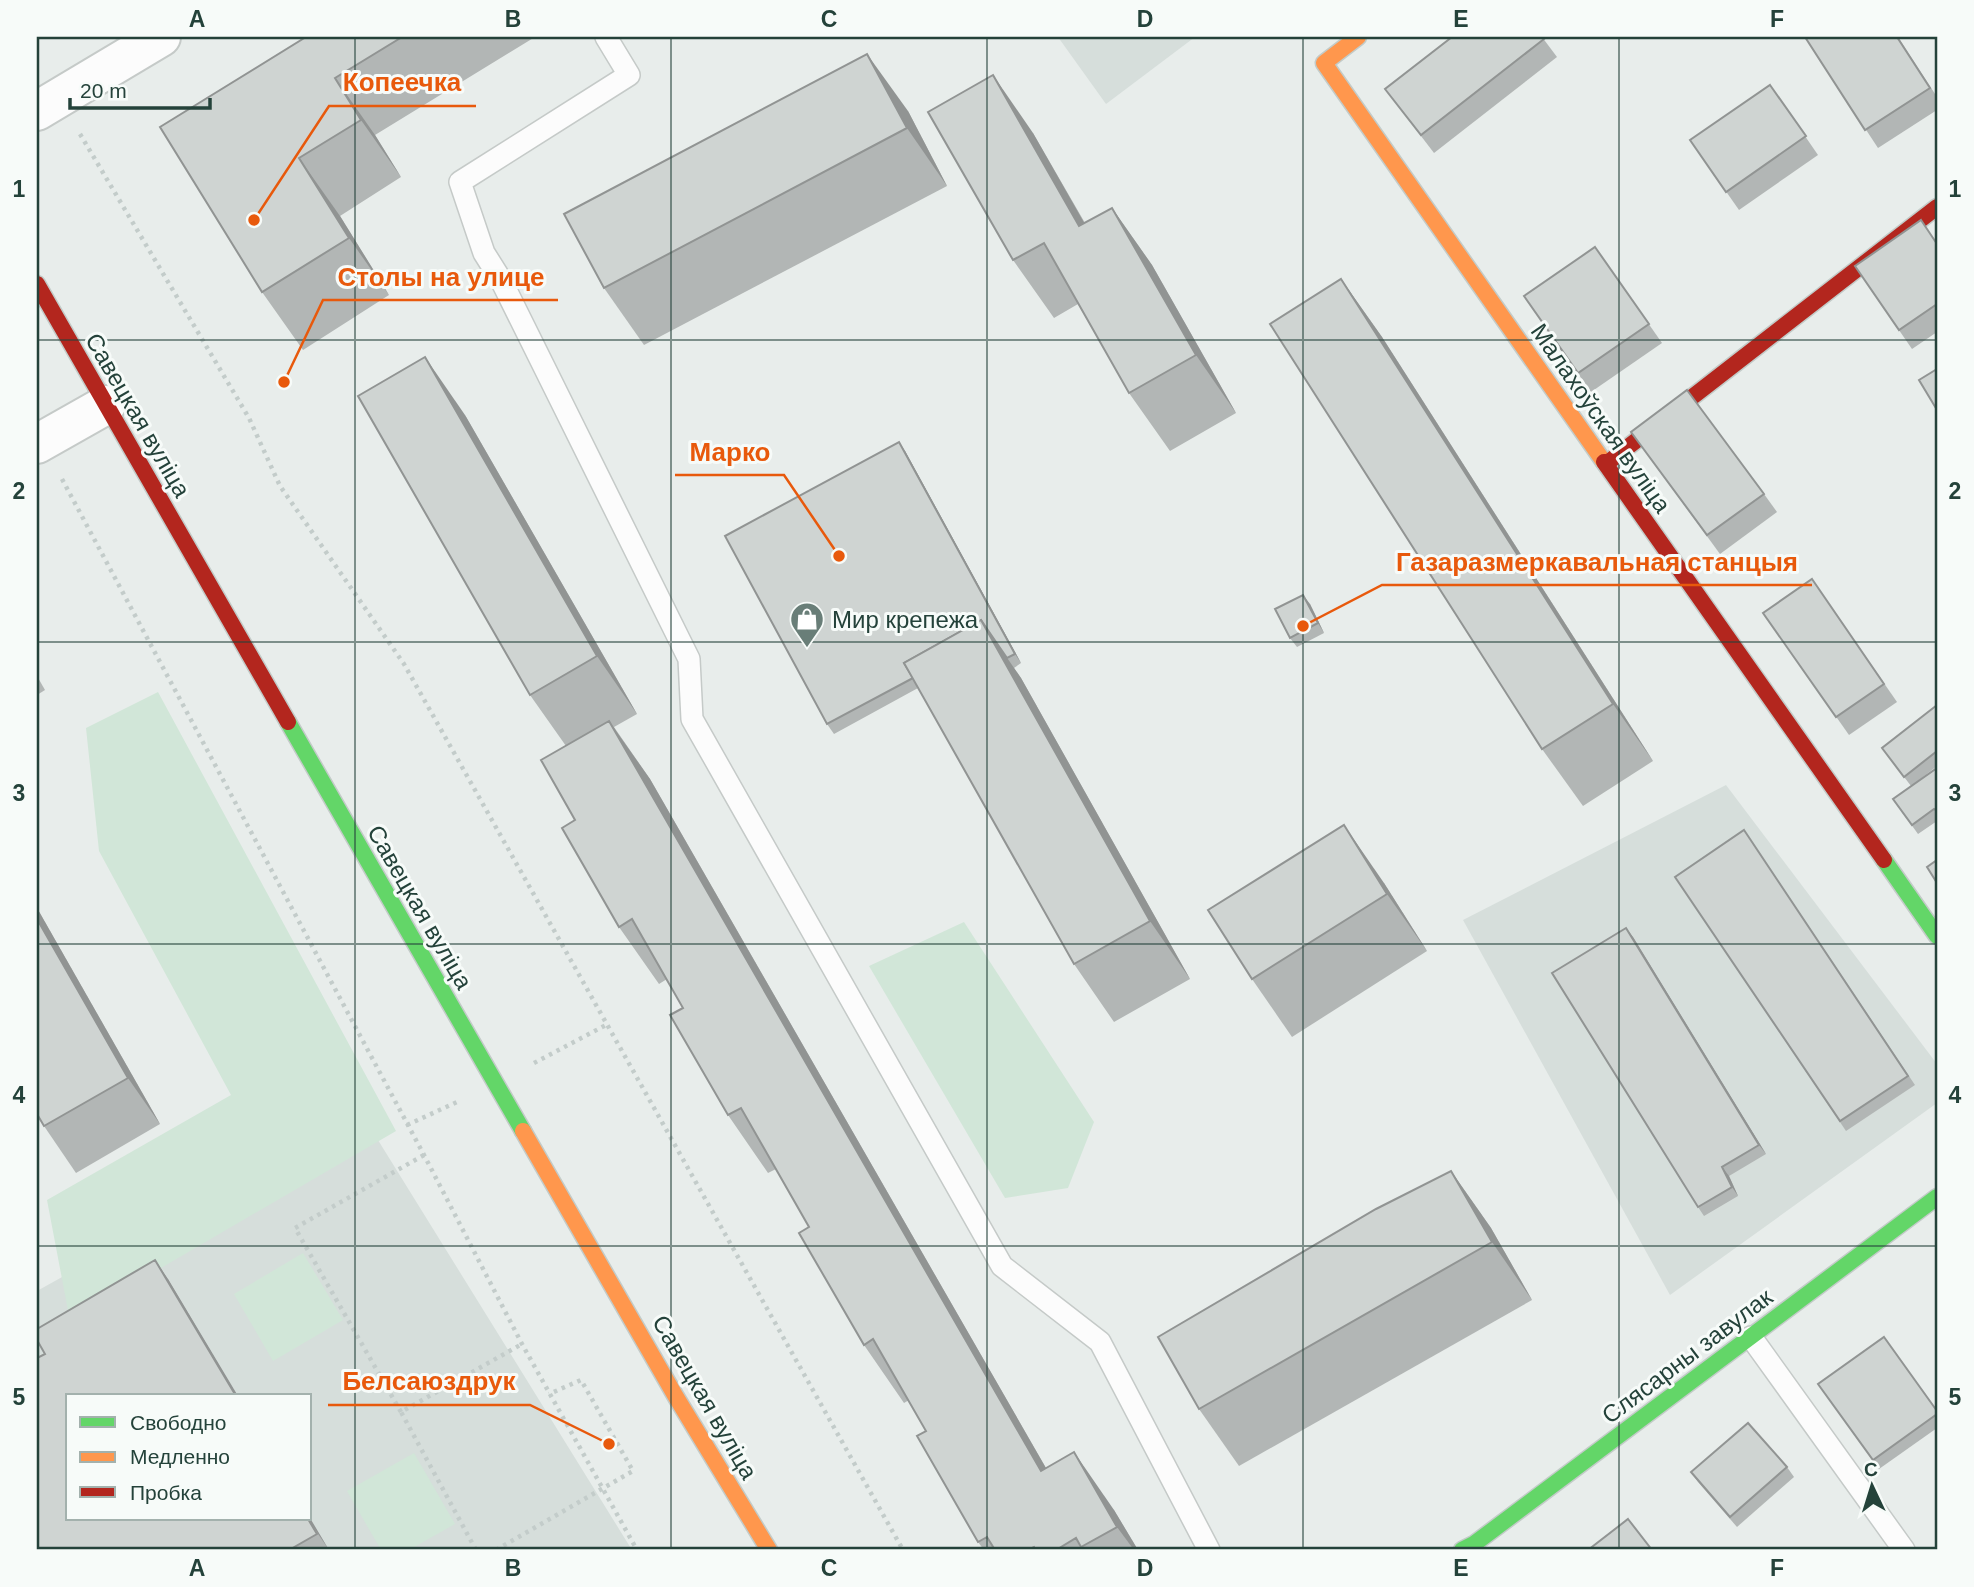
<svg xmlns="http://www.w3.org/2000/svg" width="1974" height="1587" font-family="Arial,sans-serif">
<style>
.built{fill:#d6dedb;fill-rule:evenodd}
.green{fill:#d1e6d8}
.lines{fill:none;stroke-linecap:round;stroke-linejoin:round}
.lane-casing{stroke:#c5cac8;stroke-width:24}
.street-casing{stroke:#c5cac8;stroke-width:42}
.fast-casing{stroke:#c3cbc8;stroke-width:19}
.slow-casing{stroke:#c3cbc8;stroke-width:19}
.jam-casing{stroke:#c3cbc8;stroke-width:19}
.path{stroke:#c3ccca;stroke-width:4.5;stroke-dasharray:3.5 5;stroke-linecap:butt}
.lane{stroke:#fcfcfc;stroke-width:21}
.street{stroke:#fcfcfc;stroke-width:38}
.fast{stroke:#63d668;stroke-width:16}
.slow{stroke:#ff974d;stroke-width:16}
.jam{stroke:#b3261e;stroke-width:16}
.wall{fill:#b2b6b5}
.shaded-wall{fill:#919493}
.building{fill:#cfd4d2;stroke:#919493;stroke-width:2}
.grid{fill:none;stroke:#24423a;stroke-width:2;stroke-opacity:0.55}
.labels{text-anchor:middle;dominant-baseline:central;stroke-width:6;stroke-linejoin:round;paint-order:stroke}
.street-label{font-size:24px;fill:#24423a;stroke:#f7fbf9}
.poi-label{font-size:24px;fill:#24423a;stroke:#f7fbf9;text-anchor:start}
.leader{fill:none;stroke:#e8590c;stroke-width:2.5}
.callout-dot{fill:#e8590c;stroke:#f7fbf9;stroke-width:2.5}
.callout-label{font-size:26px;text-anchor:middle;font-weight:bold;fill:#e8590c;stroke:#f7fbf9;stroke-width:6;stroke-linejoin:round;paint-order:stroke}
.neatline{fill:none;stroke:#24423a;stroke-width:2.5}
.grid-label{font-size:23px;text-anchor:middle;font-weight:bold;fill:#24423a}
</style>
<rect width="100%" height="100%" fill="#e8edeb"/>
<!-- built -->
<g class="built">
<path d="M1058 37H1195L1106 104Z"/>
<path d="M1726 785 1937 1064V1103L1670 1295 1463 920Z"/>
<path d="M360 1111 632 1550H37V1291ZM68 1396H310V1519H68Z"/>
</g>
<!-- green -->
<g class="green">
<path d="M158 692 396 1131 70 1321 47 1200 231 1095 99 851 86 728Z"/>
<path d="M964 922 1094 1122 1068 1188 1005 1198 869 966Z"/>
<path d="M303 1253 343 1320 273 1361 234 1294Z"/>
<path d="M414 1453 455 1524 409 1550H381L347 1491Z"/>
</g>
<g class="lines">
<!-- lane casing -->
<g class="lane-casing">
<g id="lane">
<path d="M606 37 629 75 460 182 484 253 501 280 689 659 692 719 1002 1266 1100 1342 1209 1550"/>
<path d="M1751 1337 1904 1550"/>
</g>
</g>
<!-- street casing -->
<g class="street-casing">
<g id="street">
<path d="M37 111 161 37"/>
<path d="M37 444 106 405"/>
</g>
</g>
<!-- fast casing -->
<g class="fast-casing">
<g id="fast">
<path d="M288 722 523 1131"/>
<path d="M1884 860 1937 936"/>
<path d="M1462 1550 1474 1544 1937 1197"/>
</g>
</g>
<!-- slow casing -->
<g class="slow-casing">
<g id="slow">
<path d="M1358 37 1324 63 1604 462"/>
<path d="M523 1131 676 1397 769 1550"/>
</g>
</g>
<!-- jam casing -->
<g class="jam-casing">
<g id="jam">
<path d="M37 284 288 722"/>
<path d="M1604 462 1884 860"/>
<path d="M1606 464 1937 207"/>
</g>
</g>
<!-- path -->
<g class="path">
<path d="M80 134 249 418 280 486 404 664 903 1550"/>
<path d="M62 479 424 1155 522 1344 637 1550"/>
<path d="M534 1063 606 1025"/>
<path d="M407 1125 457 1102"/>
<path d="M401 1412 295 1228 424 1155"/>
<path d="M476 1550 401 1412 522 1344"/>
<path d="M496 1550 633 1471 581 1380 549 1394"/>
</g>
<!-- lane -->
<use href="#lane" class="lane"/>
<!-- street -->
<use href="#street" class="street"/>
<!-- fast -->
<use href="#fast" class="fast"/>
<!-- slow -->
<use href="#slow" class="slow"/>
<!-- jam -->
<use href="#jam" class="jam"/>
</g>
<!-- wall -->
<g class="wall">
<path d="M306 37H535L375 135 401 177 340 216 389 295 303 350 262 292Z"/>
<path d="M1542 37 1557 57 1434 153 1385 89Z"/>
<path d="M1805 37H1898L1937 97V110L1878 148Z"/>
<path d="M1770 85 1818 155 1739 210 1690 140Z"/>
<path d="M908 111 947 186 644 345 604 288Z"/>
<path d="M1033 133 1085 223 1112 208 1152 265 1236 413 1170 451 1129 393 1078 304 1054 318 1013 260Z"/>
<path d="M1937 244V332L1912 349 1855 266Z"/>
<path d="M1595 247 1662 343 1591 392 1524 296Z"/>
<path d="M1341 279 1382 337 1653 761 1583 806 1542 749Z"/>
<path d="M465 415 637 714 614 727 650 779 1046 1468 1114 1510 1138 1550H984L978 1542 926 1431 909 1400 904 1403 864 1345 809 1227 776 1169 768 1173 728 1115 683 1008 667 979 659 984 619 927 575 820 566 746 530 695Z"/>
<path d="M1631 432 1764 494 1777 512 1720 554Z"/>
<path d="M905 451 1021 663 1014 668 1021 678 1190 979 1114 1022 1074 964 918 688 834 734 827 724Z"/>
<path d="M1812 579 1897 702 1849 735 1763 613Z"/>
<path d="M1310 604 1324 633 1297 647 1290 638Z"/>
<path d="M37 676 45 690 37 695Z"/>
<path d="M1937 705V766L1914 784 1937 768V821L1918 834 1893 799 1911 786 1882 748Z"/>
<path d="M1744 830 1915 1085 1846 1131 1675 877Z"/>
<path d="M1384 883 1427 951 1292 1037 1252 979Z"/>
<path d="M37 908 160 1124 76 1173 44 1126 37 1114Z"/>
<path d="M1633 937 1766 1154 1729 1176 1738 1196 1704 1216 1698 1207Z"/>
<path d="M1451 1171 1491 1228 1532 1300 1239 1466 1199 1409Z"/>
<path d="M168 1279 310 1519 329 1550H37Z"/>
<path d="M1818 1384 1937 1411V1428L1879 1469Z"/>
<path d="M1787 1467 1794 1477 1737 1527 1698 1482 1691 1472Z"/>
</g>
<!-- shaded-wall -->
<g class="shaded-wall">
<path d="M867 54 908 111 947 186 907 128Z"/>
<path d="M993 75 1033 133 1119 284 1079 226Z"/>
<path d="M335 78 375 135 401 177 361 120Z"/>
<path d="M299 158 340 216 389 295 349 238Z"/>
<path d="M1112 208 1152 265 1236 413 1196 355Z"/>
<path d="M1341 279 1382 337 1653 761 1613 704Z"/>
<path d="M425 357 465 415 637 714 597 656Z"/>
<path d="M899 442 905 451 1021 663 1015 654Z"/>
<path d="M1303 595 1310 604 1324 633 1318 623Z"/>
<path d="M981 620 1021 678 1190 979 1150 921Z"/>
<path d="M609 721 650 779 1081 1529 1041 1471Z"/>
<path d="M1344 825 1384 883 1427 951 1387 894Z"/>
<path d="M37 908 160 1124 128 1078 37 919Z"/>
<path d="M1626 928 1633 937 1766 1154 1759 1145Z"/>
<path d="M1722 1167 1729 1176 1738 1196 1732 1187Z"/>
<path d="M1451 1171 1491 1228 1532 1300 1492 1242Z"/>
<path d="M155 1260 168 1279 238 1396H236Z"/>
<path d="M1074 1452 1114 1510 1138 1550H1134L1117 1527Z"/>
<path d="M310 1518 329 1550 308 1519Z"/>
</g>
<!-- building -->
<g class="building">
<path d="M306 37H402L335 78 361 120 299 158 349 238 262 292 160 127Z"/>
<path d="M1452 37H1542L1544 39 1421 135 1385 89Z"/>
<path d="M1805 37H1897L1930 88 1865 130Z"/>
<path d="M867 54 907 128 604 288 564 214Z"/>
<path d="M993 75 1079 226 1112 208 1196 355 1129 393 1044 243 1013 260 928 112Z"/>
<path d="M1770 85 1806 136 1726 192 1690 140Z"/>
<path d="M1921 220 1937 244V304L1899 330 1855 266Z"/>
<path d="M1595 247 1649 324 1578 373 1524 296Z"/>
<path d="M1341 279 1613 704 1542 749 1270 324Z"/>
<path d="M425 357 597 656 530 695 358 396Z"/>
<path d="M1937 369V410L1919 380Z"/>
<path d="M1687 390 1764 494 1707 535 1631 432Z"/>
<path d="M899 442 1015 654 1007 658 981 620 904 663 913 678 827 724 725 536Z"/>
<path d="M1812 579 1884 684 1836 717 1763 613Z"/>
<path d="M1303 595 1318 623 1290 638 1275 609Z"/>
<path d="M981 620 1150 921 1074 964 904 663Z"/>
<path d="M1937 705V751L1904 777 1882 748Z"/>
<path d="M609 721 1041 1471 1074 1452 1117 1527 1081 1547 1076 1538 1056 1550H1036L1034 1547 1028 1550H995L987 1537 978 1542 917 1436 926 1431 873 1339 864 1345 799 1233 809 1227 741 1108 728 1115 670 1015 683 1008 632 919 619 927 562 828 575 820 541 760Z"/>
<path d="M1937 768V811L1934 809 1912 825 1893 799Z"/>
<path d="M1344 825 1387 894 1252 979 1208 910Z"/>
<path d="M1744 830 1908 1076 1840 1121 1675 877Z"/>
<path d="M1937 860V883L1927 867Z"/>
<path d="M37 919 128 1078 44 1126 37 1114Z"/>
<path d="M1626 928 1759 1145 1722 1167 1732 1187 1698 1207 1552 973Z"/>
<path d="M1451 1171 1492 1242 1199 1409 1158 1337 1376 1209Z"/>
<path d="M155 1260 236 1396H68V1519H308L317 1534 289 1550H37V1358L45 1354 37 1340V1329Z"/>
<path d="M1884 1337 1937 1411V1414L1873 1460 1818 1384Z"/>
<path d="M1748 1423 1787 1467 1730 1517 1691 1472Z"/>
<path d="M1628 1519 1652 1550H1588Z"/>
</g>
<!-- grid -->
<path class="grid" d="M355 37V1550M671 37V1550M987 37V1550M1303 37V1550M1619 37V1550M37 340H1937M37 642H1937M37 944H1937M37 1246H1937"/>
<!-- icons -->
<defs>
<g id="shop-pin" transform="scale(1.75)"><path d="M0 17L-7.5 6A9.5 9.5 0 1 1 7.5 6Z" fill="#697e78" stroke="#f7fbf9"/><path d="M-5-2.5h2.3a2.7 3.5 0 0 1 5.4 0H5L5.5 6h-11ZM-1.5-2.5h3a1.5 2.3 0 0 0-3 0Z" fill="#fff"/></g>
</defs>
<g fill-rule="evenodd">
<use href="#shop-pin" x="807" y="619"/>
</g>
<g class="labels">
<!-- street labels -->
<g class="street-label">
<text transform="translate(138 415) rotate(60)">Савецкая вуліца</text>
<text transform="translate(1601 418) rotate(55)">Малахоўская вуліца</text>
<text transform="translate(420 907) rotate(60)">Савецкая вуліца</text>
<text transform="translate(1687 1356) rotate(-37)">Слясарны завулак</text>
<text transform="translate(705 1397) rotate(60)">Савецкая вуліца</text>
</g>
<!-- poi labels -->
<g class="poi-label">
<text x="832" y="619">Мир крепежа</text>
</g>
</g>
<!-- callouts -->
<path class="leader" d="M254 220L329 106H476M284 382L323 300H558M839 556L784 475H675M1303 626L1382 585H1812M609 1444L530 1405H328"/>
<g class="callout-dot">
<circle cx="254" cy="220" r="7"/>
<circle cx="284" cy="382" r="7"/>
<circle cx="839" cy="556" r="7"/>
<circle cx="1303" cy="626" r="7"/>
<circle cx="609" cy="1444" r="7"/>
</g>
<g class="callout-label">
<text x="402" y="91">Копеечка</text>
<text x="441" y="286">Столы на улице</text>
<text x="730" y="461">Марко</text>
<text x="1597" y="571">Газаразмеркавальная станцыя</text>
<text x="429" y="1390">Белсаюздрук</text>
</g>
<!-- border -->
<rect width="1974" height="1587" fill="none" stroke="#f7fbf9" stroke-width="77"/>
<!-- legend -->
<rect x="66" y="1394" width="245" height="126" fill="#f7fbf9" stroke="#a3b1ad" stroke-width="2"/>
<rect x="80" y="1417" width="35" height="10" fill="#63d668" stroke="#a3b1ad" stroke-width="2"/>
<text x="130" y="1430" font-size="21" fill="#24423a">Свободно</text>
<rect x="80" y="1452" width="35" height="10" fill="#ff974d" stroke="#a3b1ad" stroke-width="2"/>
<text x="130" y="1464" font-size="21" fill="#24423a">Медленно</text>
<rect x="80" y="1487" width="35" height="10" fill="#b3261e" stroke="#a3b1ad" stroke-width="2"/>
<text x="130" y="1500" font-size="21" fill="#24423a">Пробка</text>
<!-- north arrow -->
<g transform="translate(1872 1486) rotate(356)" stroke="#f7fbf9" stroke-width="5" paint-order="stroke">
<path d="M0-5L12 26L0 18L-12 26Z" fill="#24423a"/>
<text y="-10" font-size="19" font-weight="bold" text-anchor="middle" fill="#24423a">С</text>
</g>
<!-- scale -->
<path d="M70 98v10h140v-10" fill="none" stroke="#24423a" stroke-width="3.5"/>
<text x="80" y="98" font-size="21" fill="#24423a" stroke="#f7fbf9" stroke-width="5" paint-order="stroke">20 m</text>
<rect x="38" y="38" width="1898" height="1510" class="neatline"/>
<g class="grid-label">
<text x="197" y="27">A</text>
<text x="513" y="27">B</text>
<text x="829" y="27">C</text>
<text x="1145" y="27">D</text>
<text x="1461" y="27">E</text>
<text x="1777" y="27">F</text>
<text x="19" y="197">1</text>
<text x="1955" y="197">1</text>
<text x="19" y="499">2</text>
<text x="1955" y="499">2</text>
<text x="19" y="801">3</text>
<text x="1955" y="801">3</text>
<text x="19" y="1103">4</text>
<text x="1955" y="1103">4</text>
<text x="19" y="1405">5</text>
<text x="1955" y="1405">5</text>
<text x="197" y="1576">A</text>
<text x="513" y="1576">B</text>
<text x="829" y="1576">C</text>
<text x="1145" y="1576">D</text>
<text x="1461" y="1576">E</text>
<text x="1777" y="1576">F</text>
</g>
</svg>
